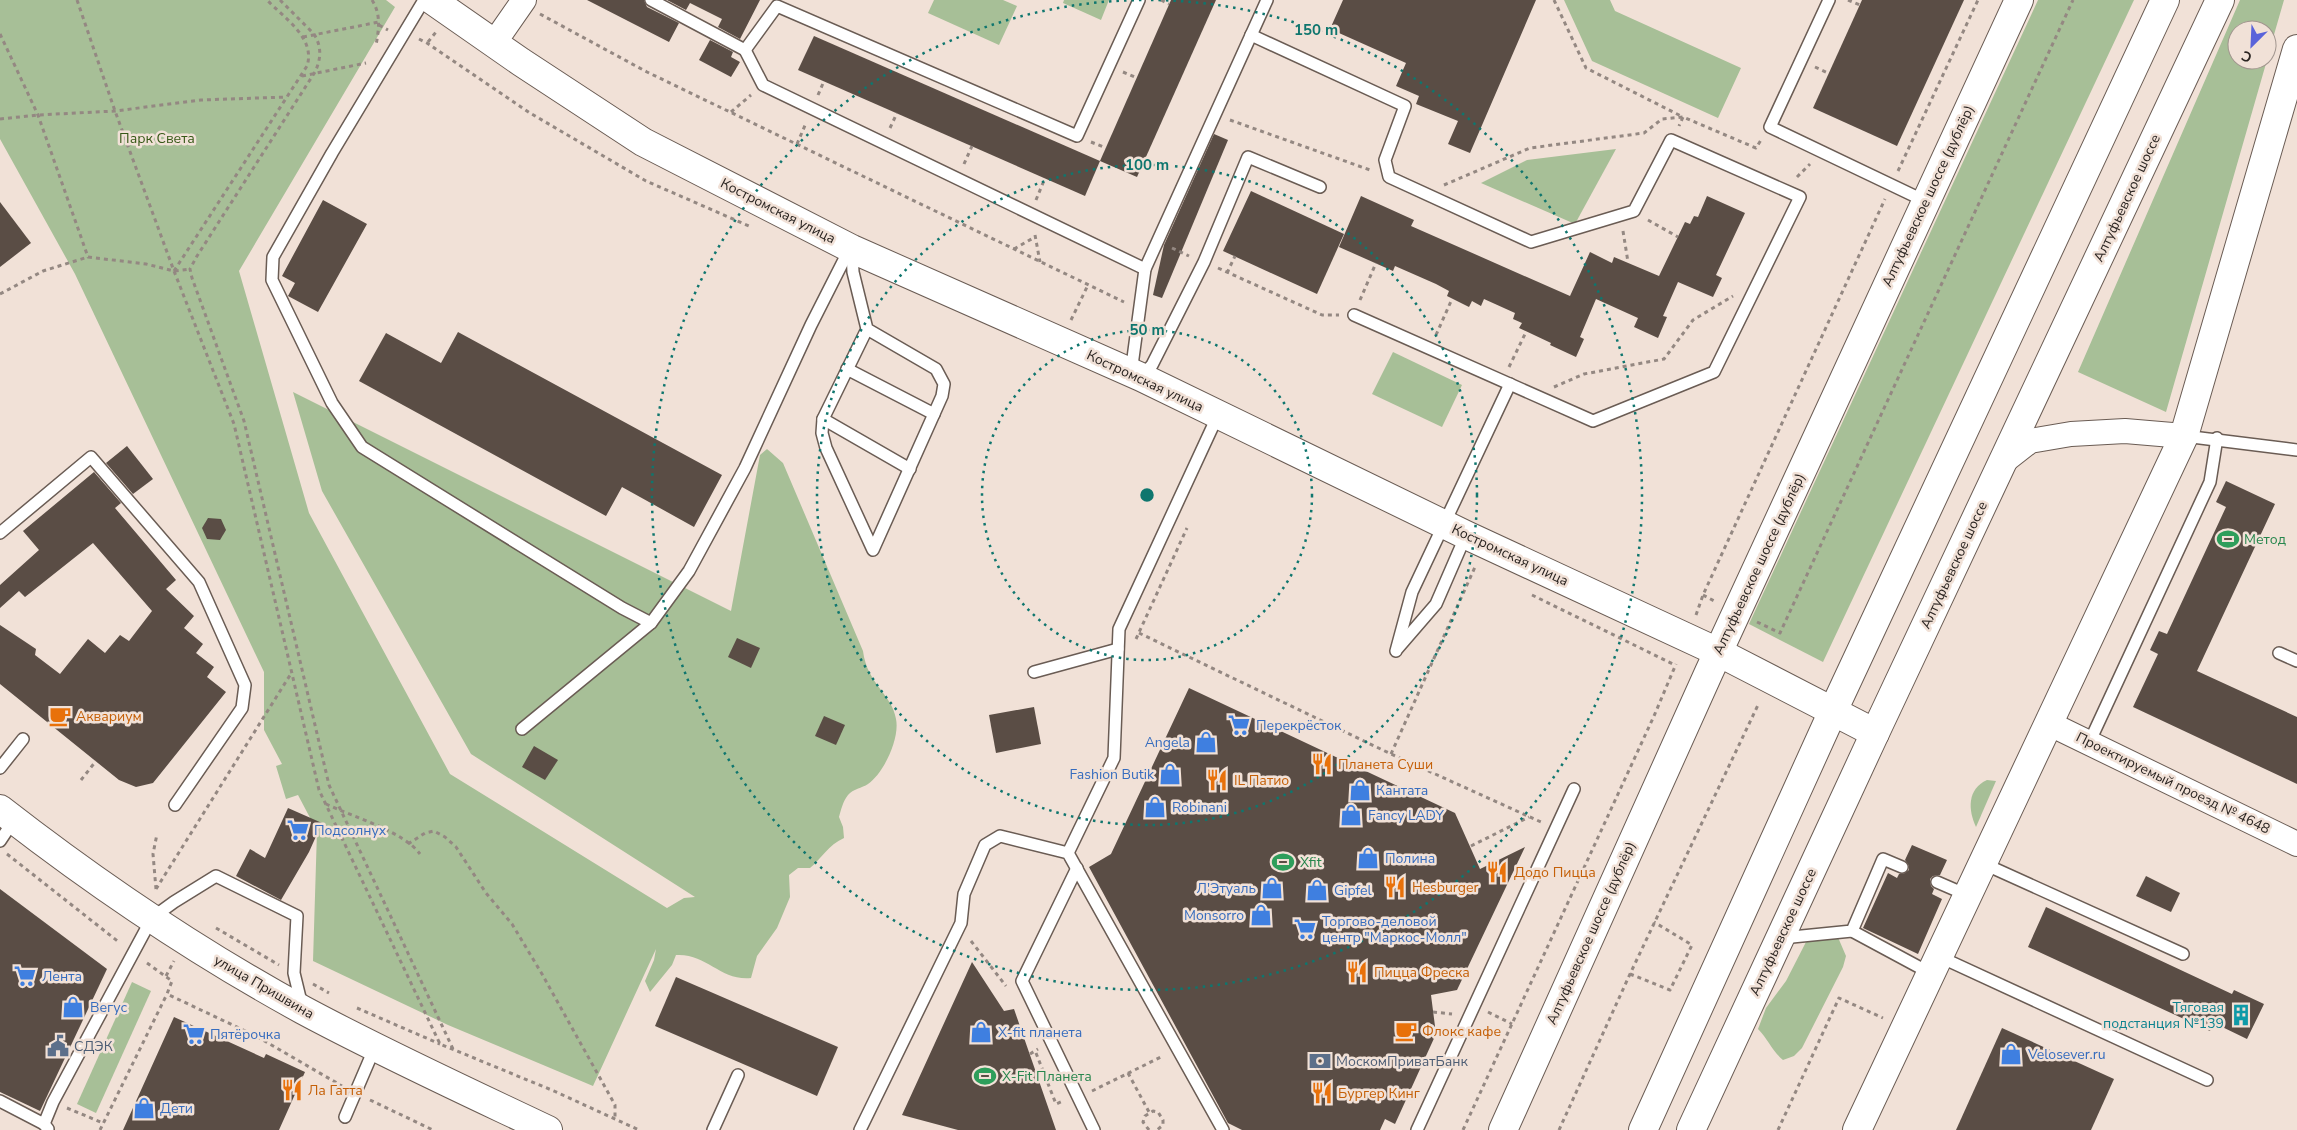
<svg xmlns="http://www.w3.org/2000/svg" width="2297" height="1130" font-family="'Nunito Sans',sans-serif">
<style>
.green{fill:#a7bf97}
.building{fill:#5a4d45}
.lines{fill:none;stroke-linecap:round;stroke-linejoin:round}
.service-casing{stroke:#6a5c54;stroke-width:14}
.minor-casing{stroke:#6a5c54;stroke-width:26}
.tertiary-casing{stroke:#6a5c54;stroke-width:30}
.secondary-casing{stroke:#6a5c54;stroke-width:30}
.primary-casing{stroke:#6a5c54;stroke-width:30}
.path{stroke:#948882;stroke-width:3;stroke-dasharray:4 4;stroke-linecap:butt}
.service{stroke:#fff;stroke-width:11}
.minor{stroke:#fff;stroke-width:24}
.tertiary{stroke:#fff;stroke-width:28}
.secondary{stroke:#fff;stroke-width:28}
.primary{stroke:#fff;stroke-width:28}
.ring{fill:none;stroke:#0f766e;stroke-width:2.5;stroke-dasharray:2.5 5}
.labels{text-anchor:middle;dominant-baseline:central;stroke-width:5;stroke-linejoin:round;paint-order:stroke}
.park-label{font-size:14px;fill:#365816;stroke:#f1e1d7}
.street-label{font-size:14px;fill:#2a2421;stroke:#f1e1d7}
.leisure-label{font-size:14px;fill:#27864d;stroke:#f1e1d7;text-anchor:start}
.food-label{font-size:14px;fill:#c56008;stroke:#f1e1d7;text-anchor:start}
.shop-label{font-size:14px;fill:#366cbe;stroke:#f1e1d7;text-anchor:start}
.culture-label{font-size:14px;fill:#0d838f;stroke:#f1e1d7;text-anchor:end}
.service-label{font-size:14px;fill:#4e5e75;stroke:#f1e1d7;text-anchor:start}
.centre{fill:#0f766e;stroke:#f1e1d7;stroke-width:2.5}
.ring-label{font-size:15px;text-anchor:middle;font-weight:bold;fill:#0f766e;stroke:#f1e1d7;stroke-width:5;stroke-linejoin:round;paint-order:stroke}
</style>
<rect width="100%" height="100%" fill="#f1e1d7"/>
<!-- green -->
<g class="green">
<path d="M0 0H386L395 7 239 271 309 513 450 774 667 908 684 898 695 897 471 754 322 491 293 392 731 611 760 455 767 449 783 463 863 651C867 684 892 694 896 719 900 738 884 773 868 784 862 788 853 789 848 795 843 801 841 810 839 817L843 827 844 838C828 845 822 858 810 868H798L789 875 790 897 777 928 757 956 751 978C720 981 707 953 676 955L672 965 650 992 645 981 654 960 656 949 593 1086 448 1025 313 961 317 831 298 795 286 799 276 766 282 764 264 730V672L75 274 0 139Z"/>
<path d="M934 0H1003L1017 6 999 45 928 13Z"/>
<path d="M1064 0H1109L1101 20 1063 3Z"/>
<path d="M1564 0H1610L1615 11 1741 68 1718 118 1592 61Z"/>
<path d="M2038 0H2134L1823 662 1749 624Z"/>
<path d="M2240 0H2284L2267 59V30H2237V60H2267L2166 412 2078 372Z"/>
<path d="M1616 149 1575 224 1481 183 1527 160Z"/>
<path d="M1393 352 1462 385 1442 427 1372 394Z"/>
<path d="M1987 780 1996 781 1976 827C1968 810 1967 789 1987 780Z"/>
<path d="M1837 935 1846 956 1843 967 1802 1048 1794 1056 1783 1060C1772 1051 1768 1039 1758 1029L1766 1008 1786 981 1806 942 1816 936Z"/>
<path d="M132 982 151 991 96 1113 77 1104Z"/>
</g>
<!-- building -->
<g class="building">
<path d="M587 0H644L647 7 679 23 669 42Z"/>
<path d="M667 0H760L740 39 718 27 722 19 690 3 686 10Z"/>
<path d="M1171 0H1216L1137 177 1100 161Z"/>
<path d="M1343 0H1536L1470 153 1448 144 1458 121 1416 104 1419 96 1396 86 1406 63 1330 29Z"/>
<path d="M1862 0H1964L1897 146 1813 108Z"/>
<path d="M814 36 1100 161 1085 196 798 70Z"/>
<path d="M710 40 733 52 731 57 740 62 731 77 699 60Z"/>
<path d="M1214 134 1228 140 1162 298 1153 295 1164 245Z"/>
<path d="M1251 191 1344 234 1317 294 1223 251Z"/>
<path d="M1361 196 1414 220 1411 226 1570 296 1590 252 1612 263 1614 257 1659 276 1685 222 1690 224 1694 216 1698 217 1707 196 1745 213 1716 275 1722 278 1713 297 1678 282 1663 316 1667 317 1658 338 1634 327 1638 318 1596 299 1580 337 1584 339 1576 357 1550 345 1551 343 1519 328 1522 323 1513 319 1515 313 1484 299 1481 306 1472 301 1469 307 1447 296 1449 291 1436 284 1395 266 1393 271 1339 247Z"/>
<path d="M323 200 367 224 318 312 288 296 295 283 282 276Z"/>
<path d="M0 202 31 243 0 267Z"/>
<path d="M458 332 722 475 694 527 622 487 606 516 359 381 386 333 441 363Z"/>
<path d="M127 446 153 479 133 494 106 463Z"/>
<path d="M94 472 121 503 115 508 176 580 166 589 194 616 184 628 203 644 196 653 214 667 207 677 226 692 153 783 136 787 119 780 0 684V625L36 649 35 655 60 674 88 639 105 653 120 635 129 641 152 611 93 543 25 597 19 591 0 608V585L39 550 23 531Z"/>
<path d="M2226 481 2275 504 2197 671 2297 717V784L2133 707 2158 654 2150 650 2159 631 2167 634 2226 507 2216 502Z"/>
<path d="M208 518 221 519 226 530 220 540 207 539 202 528Z"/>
<path d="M737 638 760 648 751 668 728 657Z"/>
<path d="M1189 688 1455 813 1480 869 1525 847 1457 990 1431 995 1436 1034 1395 1124 1385 1119 1380 1130H1242L1228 1123 1089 867 1111 854Z"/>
<path d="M1034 707 1041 744 996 753 989 715Z"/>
<path d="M824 716 845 725 836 745 815 736Z"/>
<path d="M534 746 558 760 545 780 522 767Z"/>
<path d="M288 808 322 823 309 852 281 900 236 876 250 849 265 858Z"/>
<path d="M1912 845 1947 860 1940 875 1933 876 1930 879 1931 886 1934 889 1932 894 1942 899 1918 954 1863 928 1888 873 1897 878 1899 874H1903L1909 870V866L1905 860Z"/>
<path d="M2146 876 2180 893 2171 912 2136 896Z"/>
<path d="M0 889 107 969 40 1111 0 1092Z"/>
<path d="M2046 907 2232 994 2234 990 2264 1004 2247 1039 2214 1023 2210 1031 2028 947Z"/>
<path d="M972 962 1004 1011 1014 1009 1056 1130H958L902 1115Z"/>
<path d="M676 977 838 1047 817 1096 655 1026Z"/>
<path d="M174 1017 264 1058 266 1054 305 1072 279 1130H123Z"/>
<path d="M2002 1028 2114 1079 2091 1130H1956Z"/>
</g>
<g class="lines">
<!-- service casing -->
<g class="service-casing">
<g id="service">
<path d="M424 0 332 153 273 257 272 280 332 403 362 447 622 608 651 623"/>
<path d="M651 0 745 50 777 6 1077 136 1139 0"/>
<path d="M1829 0 1770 127 1925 201"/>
<path d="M1251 35 1405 106 1385 160 1389 177 1531 242 1634 211 1671 140 1800 197 1714 372 1593 421 1354 315"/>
<path d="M745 50 763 85 1145 269"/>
<path d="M852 251 853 272 867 329 936 369 944 384 942 396 873 550 826 448 822 433 823 419 867 329"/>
<path d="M847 369 934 414"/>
<path d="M1131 373 1145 269 1267 0"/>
<path d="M1141 377 1152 365 1204 262 1248 157 1320 187"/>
<path d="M823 419 910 469"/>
<path d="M2184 436 2297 450"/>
<path d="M0 533 91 457 199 582 245 685 242 708 175 805"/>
<path d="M1398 648 1436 604 1466 535"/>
<path d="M1396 651 1412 592 1510 384"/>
<path d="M2279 653 2297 661"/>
<path d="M1034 672 1118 649"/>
<path d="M522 729 651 623 689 571 745 468 811 325 850 248"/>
<path d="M2089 743 2210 482 2217 438"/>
<path d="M0 768 23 739"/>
<path d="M0 841 14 820"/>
<path d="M1068 853 1114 758 1119 629 1218 415"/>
<path d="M1982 863 2183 954"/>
<path d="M1077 868 1022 981 1094 1130"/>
<path d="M1937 882 1967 895"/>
<path d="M1852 931 1930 973"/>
<path d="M1782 938 1852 931 1883 859 1902 867"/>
<path d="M1938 956 2207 1080"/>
<path d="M0 1101 44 1124 48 1129"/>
<path d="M345 1117 375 1047"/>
<path d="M44 1124 53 1102 152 918 174 902 216 876 297 916 294 973 302 1006"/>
<path d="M713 1130 738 1075"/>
<path d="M860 1130 961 923 964 894 985 845 1000 836 1068 853 1223 1130"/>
<path d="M1417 1130 1574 789"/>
</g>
</g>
<!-- minor casing -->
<g class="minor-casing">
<g id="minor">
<path d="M494 43 524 0"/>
<path d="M2003 462 2030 441 2071 434 2125 431 2184 436"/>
<path d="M2048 723 2297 844"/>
</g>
</g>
<!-- tertiary casing -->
<g class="tertiary-casing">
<g id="tertiary">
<path d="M432 0 521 62 643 142 852 249 1141 377 1466 535 1718 652 1875 733"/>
<path d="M0 809C95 883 197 952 303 1010 383 1053 466 1091 548 1130"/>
<path d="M1857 1130 2184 436 2297 49"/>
</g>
</g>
<!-- secondary casing -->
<g class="secondary-casing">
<path id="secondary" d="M1503 1130 1709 672 2019 0"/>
</g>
<!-- primary casing -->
<g class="primary-casing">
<g id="primary">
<path d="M1643 1130 1833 711 2165 0"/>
<path d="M1691 1130 1875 733 2220 0"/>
</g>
</g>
<!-- path -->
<g class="path">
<path d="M77 0 115 111 174 271 234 424 319 790 440 1044 554 1091 639 1130"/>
<path d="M280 0 314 34C322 47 321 59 315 72L197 256 190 269 192 278 244 421 329 785 453 1049"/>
<path d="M372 0C381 14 379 29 376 45"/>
<path d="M1161 0 1169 4"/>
<path d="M1554 0 1586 68 1683 117 1679 126"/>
<path d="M1848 0 1860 5"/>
<path d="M540 14 647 72 1124 302"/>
<path d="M379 25 388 30"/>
<path d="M0 34 38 115 88 257 146 264 174 271 190 269"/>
<path d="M303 37 379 22"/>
<path d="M419 39 427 43 530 113 646 181 749 226"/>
<path d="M428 42 436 32"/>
<path d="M1815 67 1828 73"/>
<path d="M1123 72 1137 78"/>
<path d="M302 76 366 63"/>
<path d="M818 95 824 81"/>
<path d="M731 112 751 95"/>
<path d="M0 119 38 115 115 111 201 100 287 97"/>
<path d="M1230 120 1370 170"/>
<path d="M890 128 897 113"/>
<path d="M1091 142 1106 148"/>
<path d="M797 144 806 123"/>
<path d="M964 164 972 146"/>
<path d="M1898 171 1978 0"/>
<path d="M1797 177 1810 164"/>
<path d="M1444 185 1530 148 1644 133 1662 119 1683 117 1756 148 1761 140"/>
<path d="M1036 200 1045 178"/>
<path d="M1648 220 1678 237"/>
<path d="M1623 231 1628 262"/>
<path d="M1035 235 1040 262"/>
<path d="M1172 248 1189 256"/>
<path d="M1014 249 1035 237"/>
<path d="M1218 268 1322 315H1339"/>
<path d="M174 271 307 66C316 38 284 18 267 0"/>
<path d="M1227 273 1235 256"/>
<path d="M0 294 43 271 88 257"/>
<path d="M1360 300 1376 263"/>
<path d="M1071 320 1088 285"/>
<path d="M1436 335 1452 299"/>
<path d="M1509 367 1526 332"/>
<path d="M1554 387 1584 374 1664 359 1693 320 1733 296"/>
<path d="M1532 595 1675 665"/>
<path d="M1703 595 1716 602"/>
<path d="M1696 615 1703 595 1885 199"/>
<path d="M1757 622 1780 633 2073 0"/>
<path d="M1139 633 1391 754 1541 822"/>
<path d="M1136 639 1187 528"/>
<path d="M1391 754 1475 567"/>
<path d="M81 780 96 761"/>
<path d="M326 804C353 817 403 831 420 854"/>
<path d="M408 844 425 833 434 831 445 837 456 847 486 893 512 924 542 974 615 1105V1118"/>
<path d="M1471 846 1529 817"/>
<path d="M7 854 120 943"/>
<path d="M156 889 292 672"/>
<path d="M156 889 153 854 157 834"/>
<path d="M216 928 279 965"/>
<path d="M971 941 1006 986"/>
<path d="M147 963 172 981 167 994 256 1036 342 1086"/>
<path d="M1630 974 1670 990 1692 945 1654 922"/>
<path d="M166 976 174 961"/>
<path d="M313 984 329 993"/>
<path d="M357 1008 440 1044"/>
<path d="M1433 1012 1452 1014"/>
<path d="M1488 1012 1512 1024"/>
<path d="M1036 1053 1056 1104 1063 1101"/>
<path d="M1030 1054 1038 1049"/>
<path d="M1128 1073 1149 1112"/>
<path d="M1092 1091 1163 1056"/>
<path d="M370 1100 433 1130"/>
<path d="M67 1108 103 1123"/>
<path d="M100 1130 167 994"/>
<path d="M1149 1130 1143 1122 1145 1116 1153 1111 1158 1112 1163 1120V1125L1157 1130"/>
<path d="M1463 1130 1654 716 1676 664"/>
<path d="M1559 1130 1630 974 1758 705"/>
<path d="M1778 1130 1839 998 1883 1018"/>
</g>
<!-- service -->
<use href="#service" class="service"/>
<!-- minor -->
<use href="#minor" class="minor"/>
<!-- tertiary -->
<use href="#tertiary" class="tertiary"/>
<!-- secondary -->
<use href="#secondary" class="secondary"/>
<!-- primary -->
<use href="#primary" class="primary"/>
</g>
<!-- distance rings -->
<g class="ring">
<circle cx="1147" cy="495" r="165"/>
<circle cx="1147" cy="495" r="330"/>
<path d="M1151 0A495 495 0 1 1 1143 0"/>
</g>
<!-- icons -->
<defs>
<g id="stadium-bare" transform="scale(1.725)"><path d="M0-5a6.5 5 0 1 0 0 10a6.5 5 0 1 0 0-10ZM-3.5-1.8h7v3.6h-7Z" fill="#2e9e5b" stroke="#f1e1d7" stroke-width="2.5" paint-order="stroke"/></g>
<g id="cafe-bare" transform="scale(1.725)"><path d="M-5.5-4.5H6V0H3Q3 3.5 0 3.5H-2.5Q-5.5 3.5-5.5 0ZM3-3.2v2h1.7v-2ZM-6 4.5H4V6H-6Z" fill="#e8710a" stroke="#f1e1d7" stroke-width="2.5" paint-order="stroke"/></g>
<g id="supermarket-bare" transform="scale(1.725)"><path d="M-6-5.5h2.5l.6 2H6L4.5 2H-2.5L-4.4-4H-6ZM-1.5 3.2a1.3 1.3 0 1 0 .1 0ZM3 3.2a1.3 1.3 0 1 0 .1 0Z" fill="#3f7fe0" stroke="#f1e1d7" stroke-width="2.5" paint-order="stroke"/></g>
<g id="shop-bare" transform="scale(1.725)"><path d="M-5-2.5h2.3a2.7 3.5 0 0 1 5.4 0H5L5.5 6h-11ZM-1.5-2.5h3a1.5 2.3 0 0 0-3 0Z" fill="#3f7fe0" stroke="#f1e1d7" stroke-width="2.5" paint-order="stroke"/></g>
<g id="restaurant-bare" transform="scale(1.725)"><path d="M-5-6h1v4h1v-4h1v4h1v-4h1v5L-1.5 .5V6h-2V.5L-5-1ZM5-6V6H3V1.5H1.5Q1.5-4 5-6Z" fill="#e8710a" stroke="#f1e1d7" stroke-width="2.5" paint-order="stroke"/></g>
<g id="building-bare" transform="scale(1.725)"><path d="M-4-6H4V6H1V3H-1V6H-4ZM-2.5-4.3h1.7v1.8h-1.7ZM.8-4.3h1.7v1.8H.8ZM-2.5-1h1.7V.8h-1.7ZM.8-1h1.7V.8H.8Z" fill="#0f9aa8" stroke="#f1e1d7" stroke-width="2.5" paint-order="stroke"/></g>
<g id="civic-bare" transform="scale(1.725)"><path d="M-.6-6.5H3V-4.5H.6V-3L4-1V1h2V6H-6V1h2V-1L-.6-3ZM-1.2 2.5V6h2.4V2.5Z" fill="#5c6f8a" stroke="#f1e1d7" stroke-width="2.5" paint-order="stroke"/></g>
<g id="bank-bare" transform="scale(1.725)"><path d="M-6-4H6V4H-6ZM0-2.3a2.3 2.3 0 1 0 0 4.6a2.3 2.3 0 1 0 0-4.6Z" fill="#5c6f8a" stroke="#f1e1d7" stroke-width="2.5" paint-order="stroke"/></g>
</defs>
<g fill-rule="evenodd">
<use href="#stadium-bare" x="2228" y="539"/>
<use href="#cafe-bare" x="60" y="716"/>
<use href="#supermarket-bare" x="1239" y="725"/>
<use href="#shop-bare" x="1206" y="742"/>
<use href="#restaurant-bare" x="1322" y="764"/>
<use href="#shop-bare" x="1170" y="774"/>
<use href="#restaurant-bare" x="1217" y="780"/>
<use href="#shop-bare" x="1360" y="790"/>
<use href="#shop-bare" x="1155" y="807"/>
<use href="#shop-bare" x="1351" y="815"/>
<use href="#supermarket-bare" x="298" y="830"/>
<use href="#shop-bare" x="1368" y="858"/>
<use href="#stadium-bare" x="1283" y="862"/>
<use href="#restaurant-bare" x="1497" y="872"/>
<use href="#restaurant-bare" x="1395" y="887"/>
<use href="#shop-bare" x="1272" y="888"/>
<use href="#shop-bare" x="1317" y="890"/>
<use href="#shop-bare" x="1261" y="915"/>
<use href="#supermarket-bare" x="1305" y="929"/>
<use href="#restaurant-bare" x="1357" y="972"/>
<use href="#supermarket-bare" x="25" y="976"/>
<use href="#shop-bare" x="73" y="1007"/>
<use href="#building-bare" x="2241" y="1015"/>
<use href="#cafe-bare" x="1406" y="1031"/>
<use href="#shop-bare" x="981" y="1032"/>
<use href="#supermarket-bare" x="194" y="1034"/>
<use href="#civic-bare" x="58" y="1046"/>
<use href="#shop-bare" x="2011" y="1054"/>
<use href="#bank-bare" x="1320" y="1061"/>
<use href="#stadium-bare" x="985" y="1076"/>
<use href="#restaurant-bare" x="292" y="1090"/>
<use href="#restaurant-bare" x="1322" y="1093"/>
<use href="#shop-bare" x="144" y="1108"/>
</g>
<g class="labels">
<!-- park labels -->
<g class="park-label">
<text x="157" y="138">Парк Света</text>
</g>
<!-- street labels -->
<g class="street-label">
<text transform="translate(1928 196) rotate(-65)">Алтуфьевское шоссе (дублёр)</text>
<text transform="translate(2127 198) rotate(-65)">Алтуфьевское шоссе</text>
<text transform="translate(778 211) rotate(27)">Костромская улица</text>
<text transform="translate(1145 381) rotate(25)">Костромская улица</text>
<text transform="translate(1510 555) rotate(25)">Костромская улица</text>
<text transform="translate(1759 564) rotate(-65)">Алтуфьевское шоссе (дублёр)</text>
<text transform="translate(1954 565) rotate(-65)">Алтуфьевское шоссе</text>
<text transform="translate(2173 783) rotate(26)">Проектируемый проезд № 4648</text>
<text transform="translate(1783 932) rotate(-65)">Алтуфьевское шоссе</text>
<text transform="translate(1591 933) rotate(-66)">Алтуфьевское шоссе (дублёр)</text>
<text transform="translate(264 987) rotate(30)">улица Пришвина</text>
</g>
<!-- leisure labels -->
<g class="leisure-label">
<text x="2244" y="539">Метод</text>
<text x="1300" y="862">Xfit</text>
<text x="1002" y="1076">X-Fit Планета</text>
</g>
<!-- food labels -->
<g class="food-label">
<text x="76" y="716">Аквариум</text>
<text x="1338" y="764">Планета Суши</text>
<text x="1234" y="780">IL Патио</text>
<text x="1514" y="872">Додо Пицца</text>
<text x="1412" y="887">Hesburger</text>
<text x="1374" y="972">Пицца Фреска</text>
<text x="1422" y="1031">Флокс кафе</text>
<text x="308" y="1090">Ла Гатта</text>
<text x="1338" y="1093">Бургер Кинг</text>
</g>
<!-- shop labels -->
<g class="shop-label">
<text x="1256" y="725">Перекрёсток</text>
<text x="1190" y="742" text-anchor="end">Angela</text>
<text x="1154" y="774" text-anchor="end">Fashion Butik</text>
<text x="1376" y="790">Кантата</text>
<text x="1172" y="807">Robinani</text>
<text x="1368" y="815">Fancy LADY</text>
<text x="314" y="830">Подсолнух</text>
<text x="1385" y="858">Полина</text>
<text x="1256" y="888" text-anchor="end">Л'Этуаль</text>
<text x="1334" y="890">Gipfel</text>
<text x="1244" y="915" text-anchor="end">Monsorro</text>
<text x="1322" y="921">Торгово-деловой<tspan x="1322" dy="16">центр "Маркос-Молл"</tspan></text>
<text x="42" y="976">Лента</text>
<text x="90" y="1007">Вегус</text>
<text x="998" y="1032">X-fit планета</text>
<text x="210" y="1034">Пятёрочка</text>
<text x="2028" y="1054">Velosever.ru</text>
<text x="160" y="1108">Дети</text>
</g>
<!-- culture labels -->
<g class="culture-label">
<text x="2224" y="1007">Тяговая<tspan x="2224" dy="16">подстанция №139</tspan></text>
</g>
<!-- service labels -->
<g class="service-label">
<text x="74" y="1046">СДЭК</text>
<text x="1336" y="1061">МоскомПриватБанк</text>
</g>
</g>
<circle cx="1147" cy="495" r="8" class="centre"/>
<g class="ring-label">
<text x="1316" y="35">150 m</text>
<text x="1147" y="170">100 m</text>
<text x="1147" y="335">50 m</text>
</g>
<!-- north arrow -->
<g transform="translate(2252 45) rotate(204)"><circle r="24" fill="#f1e1d7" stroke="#a1958e"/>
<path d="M0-4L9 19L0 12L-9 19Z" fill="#5963da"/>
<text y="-8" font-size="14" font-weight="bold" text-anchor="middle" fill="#2a2421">С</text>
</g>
</svg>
